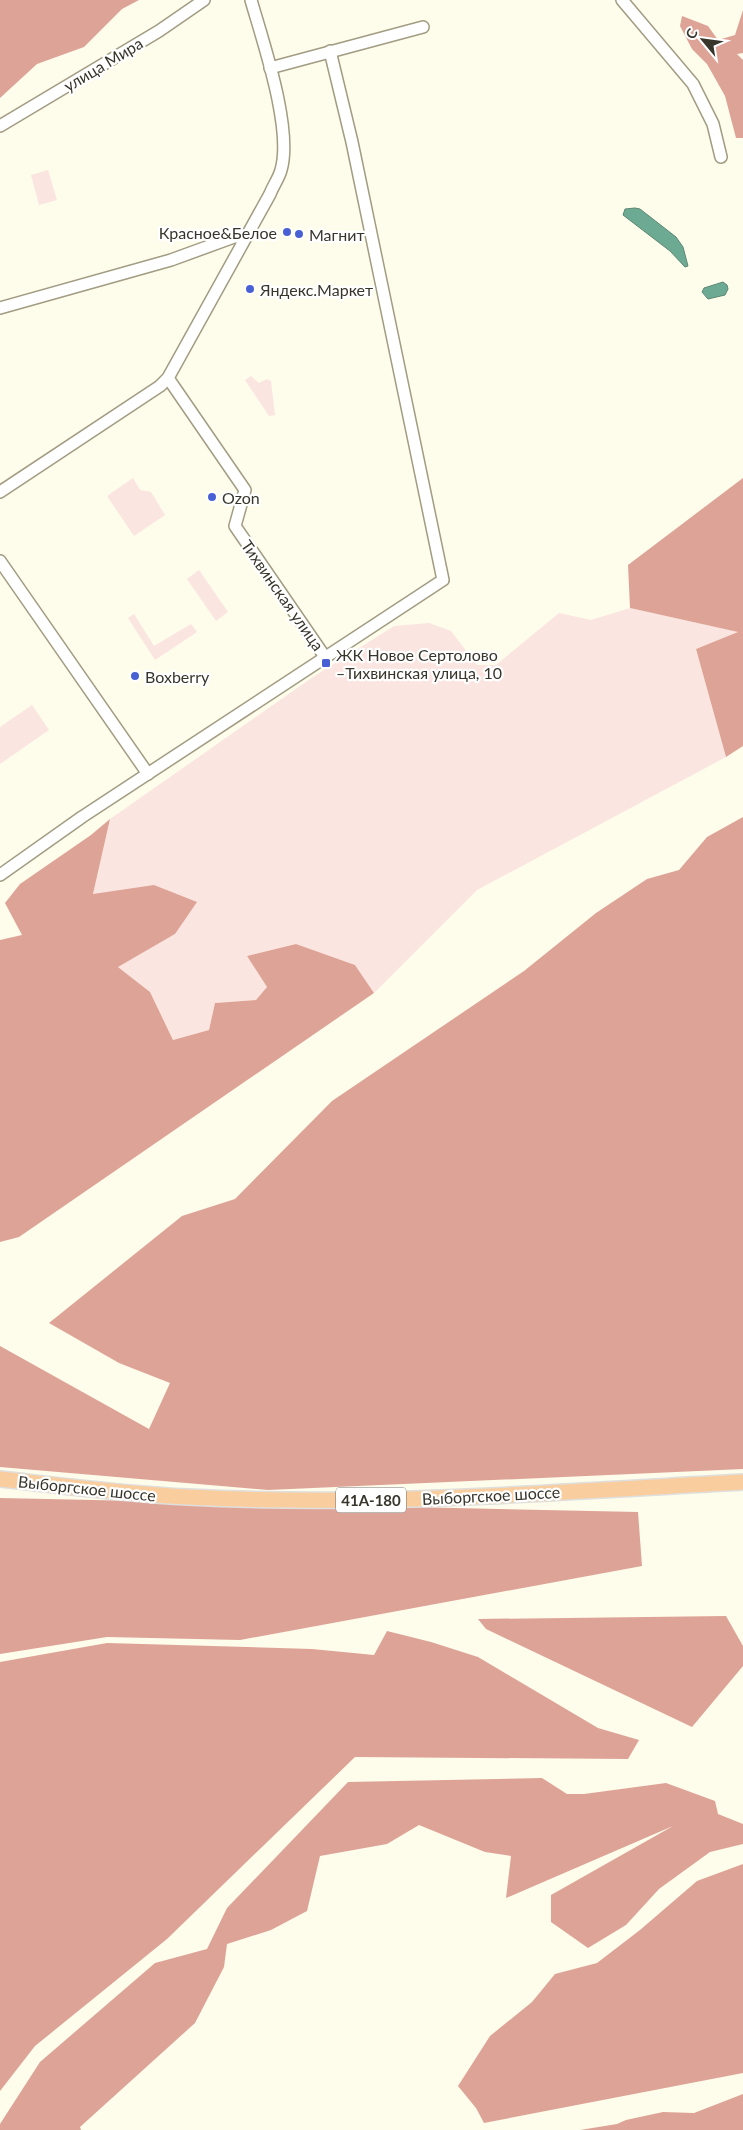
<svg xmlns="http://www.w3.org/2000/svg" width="743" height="2130" font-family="Lato,sans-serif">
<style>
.green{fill:#fbe5e1}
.forest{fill:#dea397}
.water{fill:#6daa93;stroke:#5d8774}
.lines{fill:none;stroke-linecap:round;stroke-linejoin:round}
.minor-casing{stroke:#a19c82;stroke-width:14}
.major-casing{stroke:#dfdfdd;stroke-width:18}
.minor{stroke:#fff;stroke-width:11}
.major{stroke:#facd9e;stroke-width:15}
.poi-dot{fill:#4960d4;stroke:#fff;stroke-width:2}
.labels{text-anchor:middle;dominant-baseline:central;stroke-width:4.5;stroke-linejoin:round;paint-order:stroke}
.shield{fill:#fff;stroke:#74726b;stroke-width:1}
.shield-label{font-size:15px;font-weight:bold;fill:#38362b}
.street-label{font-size:16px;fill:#38362b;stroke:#fff}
.poi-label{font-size:16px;fill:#38362b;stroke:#fff;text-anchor:start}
</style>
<rect width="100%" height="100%" fill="#fefceb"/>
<!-- green -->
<g class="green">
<path d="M48 170 57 200 39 205 31 175Z"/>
<path d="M251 376 259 383 267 379 271 381 275 415 269 416 245 380Z"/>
<path d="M133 478 140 490 151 492 165 515 134 536 107 496Z"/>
<path d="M199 570 228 612 216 621 187 579Z"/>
<path d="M630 608 739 632 696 649 726 757 477 890 374 993 355 965 296 944 247 956 267 987 256 1000 215 1003 209 1030 173 1040 150 992 118 967 175 934 93 894 110 819 313 677 394 626 429 623 451 631 477 665H496L559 613 591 620Z"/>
<path d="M134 614 154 646 191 624 197 632 155 660 128 618Z"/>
<path d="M32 705 49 730 0 764V727Z"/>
</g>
<!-- forest -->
<g class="forest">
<path d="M0 0H139L122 9 84 47 37 64 0 98Z"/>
<path d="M743 10V53L737 54 743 60V138H736L725 96 707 64 692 49 680 26 682 16 708 26 718 40 735 35Z"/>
<path d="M743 478V746L726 757 696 649 738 632 630 608 628 565Z"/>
<path d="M743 817V1469L268 1490 0 1467V1346L149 1429 170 1383 119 1363 49 1323 182 1216 235 1199 332 1101 524 971 596 913 647 879 679 870 707 837Z"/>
<path d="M110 819 93 894 154 885 197 902 175 934 118 967 150 992 173 1040 209 1030 215 1003 256 1000 267 987 247 956 296 944 355 965 374 993 19 1237 0 1242V940L22 935 5 903 20 884 91 835Z"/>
<path d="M0 1498 638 1512 642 1566 240 1640 107 1637 0 1654Z"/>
<path d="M726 1616 743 1646V1666L692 1727 486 1629 478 1619Z"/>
<path d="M387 1631 431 1642 478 1657 598 1728 639 1740 628 1759 355 1757 167 1939 35 2046 0 2091V1662L107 1643 312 1649 374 1655Z"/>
<path d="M542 1778 567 1794H584L666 1783 715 1801 718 1814 743 1824V1844L710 1852 659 1889 626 1925 588 1948 551 1922V1895L673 1826 506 1898 511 1856 485 1852 419 1825 387 1844 320 1856 307 1911 271 1930 227 1944 224 1967 195 2023 80 2127 81 2130H0V2124L40 2062 155 1963 207 1949 227 1908 348 1782Z"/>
<path d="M743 1864V2073L484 2123 476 2108 458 2086 490 2036 532 2002 555 1974 597 1963 640 1930 697 1881Z"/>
<path d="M743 2094V2130H580L617 2124 626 2120 663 2112 694 2113Z"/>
</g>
<!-- water -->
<g class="water">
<path d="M635 208 640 209 676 237 683 247 688 266 685 267 670 251 623 215 625 209Z"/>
<path d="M723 282 727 285 728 289 725 295 708 299 702 292 704 288Z"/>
</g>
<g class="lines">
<!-- minor casing -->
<g class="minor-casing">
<g id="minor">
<path d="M622 0 693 84 713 124 721 157"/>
<path d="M270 68 423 27"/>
<path d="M0 126 159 31 204 0"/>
<path d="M0 308 171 260 234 237H246"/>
<path d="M168 378 245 490 235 526 325 657"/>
<path d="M0 492 160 386 168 378 270 194C273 186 279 178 281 170 293 129 263 42 251 0"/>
<path d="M0 561 148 774"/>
<path d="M0 875 82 817 443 580 352 142 330 51"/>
</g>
</g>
<!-- major casing -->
<g class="major-casing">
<path id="major" d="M0 1479C63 1486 125 1494 188 1497 373 1507 558 1492 743 1482"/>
</g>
<!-- minor -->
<use href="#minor" class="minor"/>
<!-- major -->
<use href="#major" class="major"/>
</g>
<!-- markers -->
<g class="poi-dot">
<circle cx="287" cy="232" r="5"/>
<circle cx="299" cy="234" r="5"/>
<circle cx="250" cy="289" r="5"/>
<circle cx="212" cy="497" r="5"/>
<rect x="321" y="658" width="10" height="10" rx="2.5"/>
<circle cx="135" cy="676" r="5"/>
</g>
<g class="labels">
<!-- shield labels -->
<rect class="shield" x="336" y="1487.5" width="70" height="25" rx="4"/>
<g class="shield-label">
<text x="371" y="1500">41А-180</text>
</g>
<!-- street labels -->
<g class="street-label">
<text transform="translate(103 64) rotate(-31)">улица Мира</text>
<text transform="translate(283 595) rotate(55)">Тихвинская улица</text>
<text transform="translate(87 1488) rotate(6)">Выборгское шоссе</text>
<text transform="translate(491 1495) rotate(-3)">Выборгское шоссе</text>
</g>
<!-- poi labels -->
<g class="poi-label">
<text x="277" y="232" text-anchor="end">Красное&amp;Белое</text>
<text x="309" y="234">Магнит</text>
<text x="260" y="289">Яндекс.Маркет</text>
<text x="222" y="497">Ozon</text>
<text x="336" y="654">ЖК Новое Сертолово<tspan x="336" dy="18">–Тихвинская улица, 10</tspan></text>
<text x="145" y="676">Boxberry</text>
</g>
</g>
<!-- north arrow -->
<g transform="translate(703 40) rotate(299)" stroke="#ffffff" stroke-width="4" paint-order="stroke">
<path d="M0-4L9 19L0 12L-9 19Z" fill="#38362b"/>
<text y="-8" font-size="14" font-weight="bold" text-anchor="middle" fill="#38362b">С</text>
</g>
</svg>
